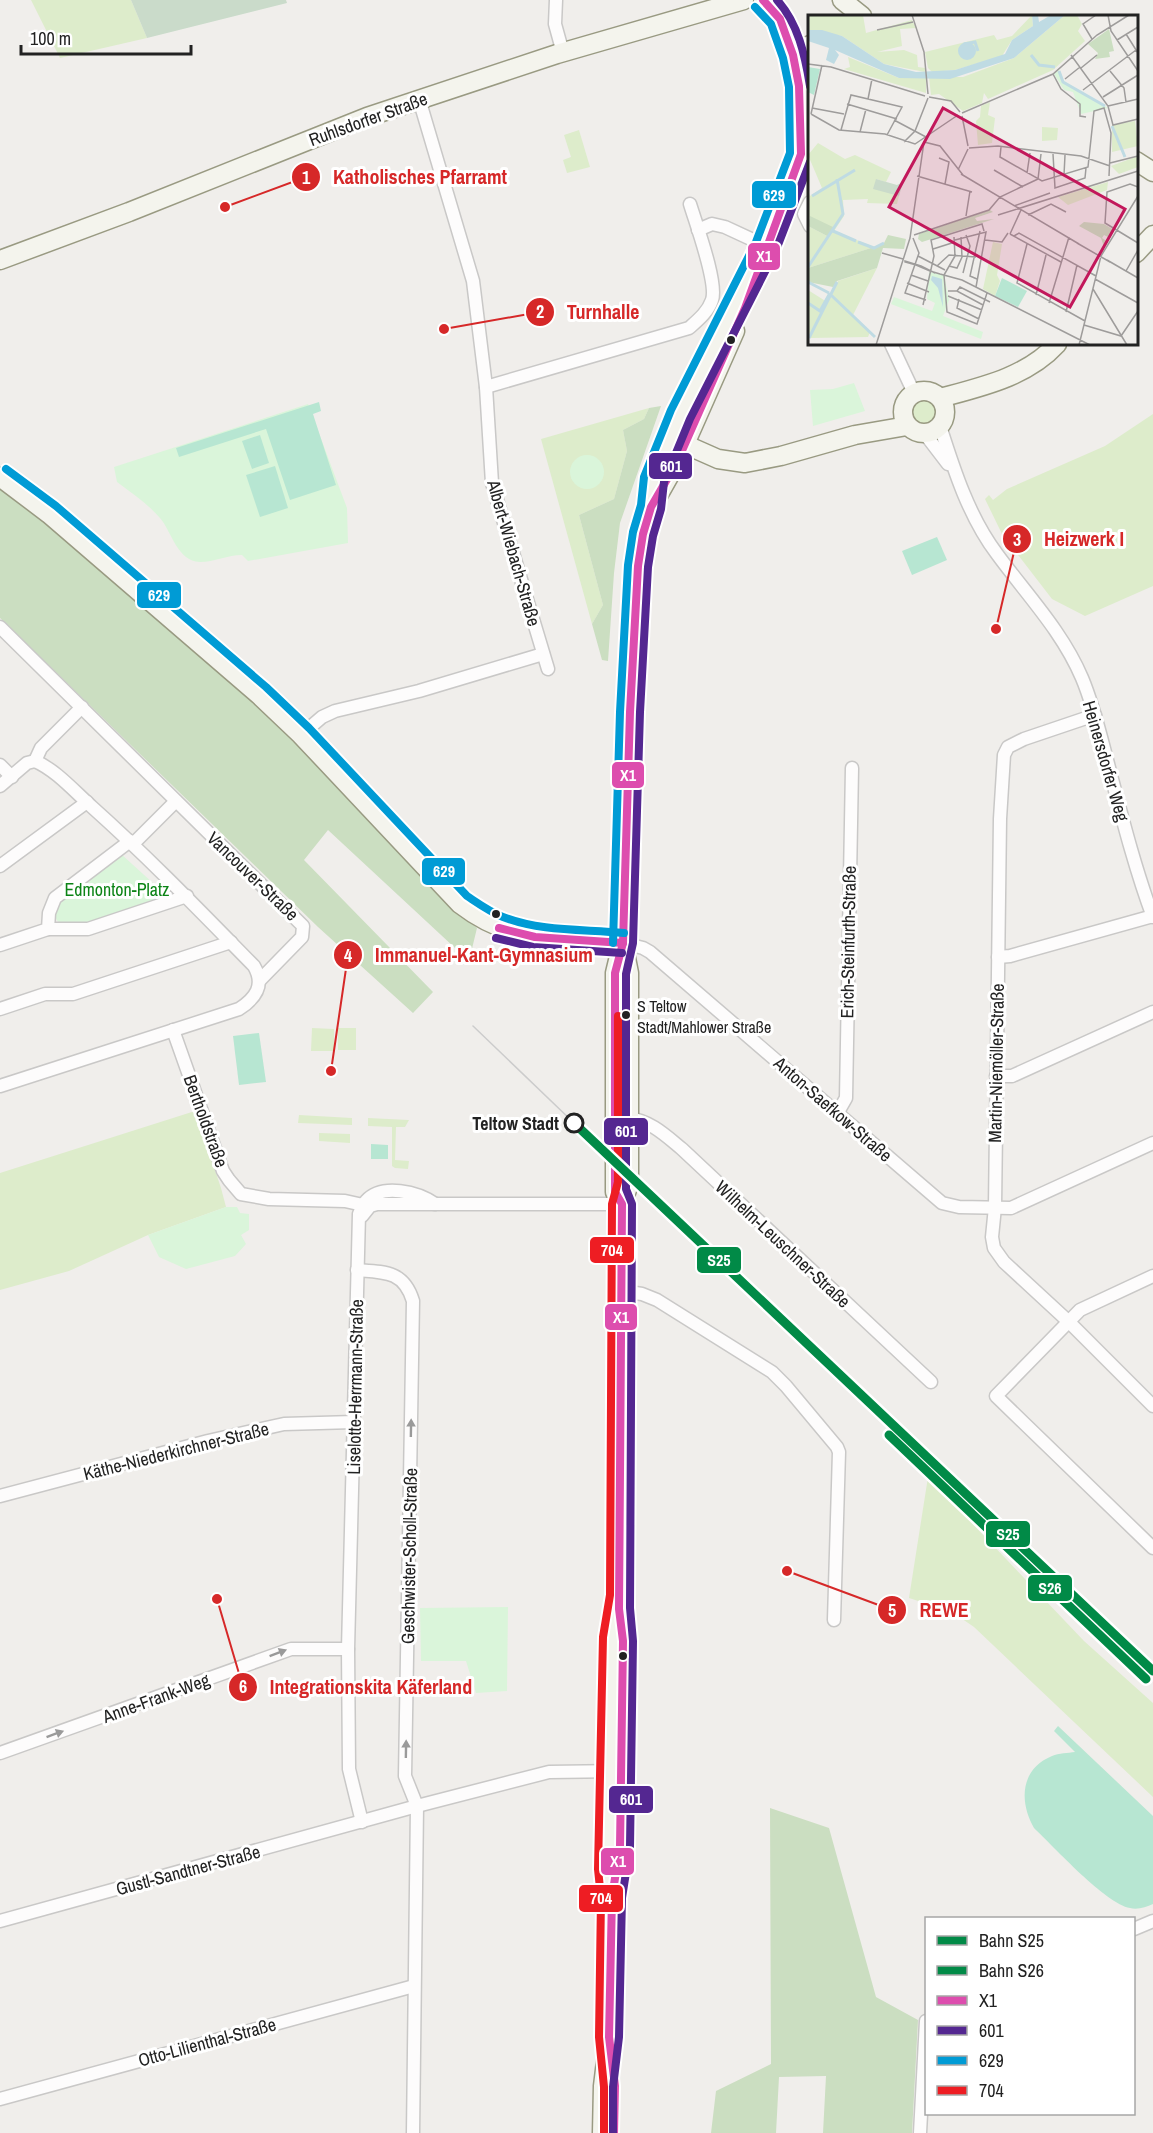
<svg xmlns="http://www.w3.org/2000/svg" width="1153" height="2133" font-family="'Archivo Narrow',sans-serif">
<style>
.grass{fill:#ddeccb}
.forest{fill:#cbdec1}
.cemetery{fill:#cadbca}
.park{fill:#daf5da}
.pitch{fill:#b7e6d2}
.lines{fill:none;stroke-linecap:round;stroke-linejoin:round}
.street-casing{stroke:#c9c8c7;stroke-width:15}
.secondary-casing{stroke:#999a82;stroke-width:21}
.street{stroke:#fdfcfc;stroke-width:12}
.secondary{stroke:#f4f4ed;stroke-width:18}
.tram{stroke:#ccc;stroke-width:1.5}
.bus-1-casing{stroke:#fff;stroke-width:12}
.bus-2-casing{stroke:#fff;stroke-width:12}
.bus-3-casing{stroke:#fff;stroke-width:12}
.bus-4-casing{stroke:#fff;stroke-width:12}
.bus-1{stroke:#dd4dae;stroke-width:8}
.bus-2{stroke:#542791;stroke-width:8}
.bus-3{stroke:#009bd5;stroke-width:8}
.bus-4{stroke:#ee1d23;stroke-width:8}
.rail-1-casing{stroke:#fff;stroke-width:14}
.rail-2-casing{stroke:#fff;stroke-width:14}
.rail-1{stroke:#018a47;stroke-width:9}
.rail-2{stroke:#018a47;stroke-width:9}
.oneway{fill:#9a9a9a}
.bus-dot{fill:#222;stroke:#fff;stroke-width:2}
.stop-dot{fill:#fff;stroke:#222;stroke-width:3}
.labels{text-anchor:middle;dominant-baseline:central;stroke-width:6;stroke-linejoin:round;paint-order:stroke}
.bus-label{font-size:16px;fill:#222;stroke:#fff;text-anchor:start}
.street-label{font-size:18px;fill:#222;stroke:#fff}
.park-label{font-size:18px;fill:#0c8416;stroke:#fff}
.stop-label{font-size:18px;font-weight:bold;fill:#222;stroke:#fff;text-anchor:end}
.inset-river{fill:none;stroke:#bfdbe3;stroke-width:3}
.inset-road{fill:none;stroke:#9e9c9b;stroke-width:1.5}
.view{fill:#c2185b;fill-opacity:0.15;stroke:#c2185b;stroke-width:3}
.inset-edge{fill:none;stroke:#222;stroke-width:3}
.leader{fill:none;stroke:#d62828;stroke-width:2}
.callout-dot{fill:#d62828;stroke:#fff;stroke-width:2}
.mark-label{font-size:18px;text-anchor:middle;font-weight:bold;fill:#fff}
.callout-label{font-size:20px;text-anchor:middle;font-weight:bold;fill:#d62828;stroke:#fff;stroke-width:6;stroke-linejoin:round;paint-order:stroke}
.line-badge{stroke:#fff;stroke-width:2}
.badge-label{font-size:16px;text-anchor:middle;font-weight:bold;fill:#fff}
</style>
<rect width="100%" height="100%" fill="#f0eeeb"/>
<!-- grass -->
<g class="grass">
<path d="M31 0H131L147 38 60 58Z"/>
<path d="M579 130 590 167 567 173 563 160 571 157 564 135Z"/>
<circle cx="924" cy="412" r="13"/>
<path d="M649 408 644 419 623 430 627 451 614 499 579 515 603 605 592 624 541 439Z"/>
<path d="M1153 414V586L1085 616 1052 599 1002 534 985 499 989 495 993 500 1007 489 1105 446Z"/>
<path d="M312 1028 334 1029V1051H311Z"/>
<rect x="338" y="1028" width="18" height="22"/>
<path d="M195 1111 221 1188 226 1207 148 1235 69 1271 0 1290V1173Z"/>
<path d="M299 1115 352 1118V1125L298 1123Z"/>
<path d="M368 1118 409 1120 405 1127H396L395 1160 409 1161 408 1169 395 1168 392 1166V1127L368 1126Z"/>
<path d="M319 1133 350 1134V1143L319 1141Z"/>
<path d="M928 1477 1084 1641 1153 1703V1797L974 1627 952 1612 909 1598Z"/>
</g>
<!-- forest -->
<g class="forest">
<path d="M661 406 620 523 614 573 608 661 602 660 592 624 603 605 579 515 614 499 627 451 623 430 644 419 649 408Z"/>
<path d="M0 485 43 520 252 702 298 746 477 928 469 961 328 830 304 860 433 992 413 1013 318 927 0 618Z"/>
<path d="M770 1808 829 1828 876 1997 918 2020 912 2133H823L826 2076 779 2077 776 2133H711L716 2091 771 2064Z"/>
</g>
<!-- cemetery -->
<path class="cemetery" d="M131 0H286L287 3 147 38Z"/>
<!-- park -->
<g class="park">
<path d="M854 383 865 411 813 426 810 390 833 389Z"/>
<path d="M308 404 347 508 348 543 248 561 242 555C228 555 214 562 200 562 177 561 172 532 160 518 148 504 132 493 117 482L114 467Z"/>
<circle cx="587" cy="472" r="17"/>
<path d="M121 854 165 894V898C143 905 82 933 61 923 56 921 55 917 54 912L62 898Z"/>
<path d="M226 1207H237L240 1213 249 1214V1230L241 1235 246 1244 235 1256 186 1269 159 1257 148 1235Z"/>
<path d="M508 1607 507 1691 476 1693 466 1661H421L420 1608Z"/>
</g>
<!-- pitch -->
<g class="pitch">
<path d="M319 402 321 411 313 414 336 485 290 500 266 429 179 457 176 448Z"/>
<path d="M260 435 269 463 252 469 242 441Z"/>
<path d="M275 466 288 508 260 517 246 475Z"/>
<path d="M937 537 947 560 912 575 902 551Z"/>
<path d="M259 1033 266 1082 239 1085 233 1036Z"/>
<path d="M371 1144 388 1145V1159H371Z"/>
<path d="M1058 1726 1153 1816V1904C1146 1907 1138 1910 1130 1908 1106 1904 1054 1847 1034 1828 1019 1802 1020 1769 1052 1756 1059 1753 1068 1753 1075 1752L1054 1731Z"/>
</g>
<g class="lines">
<!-- street casing -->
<g class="street-casing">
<g id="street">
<path d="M556 0 555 24 563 53"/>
<path d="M419 99 473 281 486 387 492 483 548 669"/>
<path d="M810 202 804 214 810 226"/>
<path d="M698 230 712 224 725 227 766 246"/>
<path d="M891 344 914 393"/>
<path d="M486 387 689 328C698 320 708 312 712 300 718 283 696 224 690 204"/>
<path d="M940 426C954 470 969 517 997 554 1027 595 1062 631 1082 678 1093 704 1100 733 1107 760 1121 813 1134 866 1153 917"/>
<path d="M925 434 948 464"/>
<path d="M0 627 303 926 302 937 260 980"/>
<path d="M1095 715 1024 739 1008 747 1004 755 1000 819 995 1207 992 1237 994 1248 1004 1262 1069 1322 1153 1406"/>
<path d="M301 735 322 717 335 711 419 691 543 654"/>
<path d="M35 761 41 748 82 707"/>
<path d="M0 765 12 777"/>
<path d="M0 786 27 763 35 761"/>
<path d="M133 844 176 801"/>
<path d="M0 866 87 802"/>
<path d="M48 929H88L187 896"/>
<path d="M623 943 643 948 650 952 942 1203 959 1207 1011 1208 1153 1143"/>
<path d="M0 945 48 929 49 913 55 898 130 841"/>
<path d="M998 957 1010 956 1153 916"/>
<path d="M0 1009 45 994H73L231 942"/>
<path d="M173 1030 223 1171 229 1180 241 1194 269 1199 345 1201 363 1205"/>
<path d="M996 1076H1012L1153 1012"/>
<path d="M0 1086 239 1009C256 998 265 985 254 966 201 912 149 858 92 807 75 792 56 770 35 761"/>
<path d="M838 1112 846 1098 852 768"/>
<path d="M628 1118C651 1121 665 1135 682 1149L931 1382"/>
<path d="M362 1216 370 1206 377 1204H622"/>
<path d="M357 1270C385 1272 404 1271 413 1301L405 1776 417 1806 413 2133"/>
<path d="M1153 1276 1080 1310 996 1396 1153 1548"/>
<path d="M622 1291 642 1294 657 1300 772 1372 786 1386 837 1447 839 1452 834 1620"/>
<path d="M0 1496 208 1441 284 1424 354 1422"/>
<path d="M0 1753 291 1649H348"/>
<path d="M362 1822 349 1769 348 1649 359 1214C361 1210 362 1205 366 1201 382 1183 418 1192 435 1204"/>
<path d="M0 1921 417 1806 549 1772 621 1771"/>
<path d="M1134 1929 1153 1921"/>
<path d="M0 2099 414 1986"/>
<path d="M920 2133 926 2021"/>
</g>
</g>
<!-- secondary casing -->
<g class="secondary-casing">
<g id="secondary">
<path d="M842 0 862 16"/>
<path d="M793 55 810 45"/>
<path d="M1136 161 1153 172"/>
<path d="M1136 253 1153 235"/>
<path d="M763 257C773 223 792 192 800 157 807 128 797 57 785 29 780 18 771 9 763 0"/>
<path d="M0 260 129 212 367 117 557 54 744 0"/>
<circle cx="924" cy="412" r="21"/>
<path d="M940 398C981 387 1027 377 1057 344"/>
<path d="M675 440 718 459 745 463 781 456 855 435 907 426"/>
<path d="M0 477 49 514 259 695 301 735 460 904C516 947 558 935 623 943"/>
<path d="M655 501 677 462 735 331"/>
<path d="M621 948 615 973V1192L622 1204"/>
<path d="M612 1897 608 1869 613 1637 620 1596 622 1204 629 1184V973L623 943 624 867 634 622 638 566 643 534 651 507 654 479 680 415 766 246"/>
<path d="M602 2133 603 2086 609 2037 612 1897 614 1886"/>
</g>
</g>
<!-- street -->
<use href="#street" class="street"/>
<!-- secondary -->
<use href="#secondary" class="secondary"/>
<!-- tram -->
<path class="tram" d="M473 1026 574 1123"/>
<!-- bus-1 casing -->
<g class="bus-1-casing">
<g id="bus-1">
<path d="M499 928 535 937 623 943"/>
<path d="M614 2133 615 2086 609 2037 612 1897 620 1847 623 1641 619 1609 622 1204 615 1192V973L623 943 630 712 638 566 643 534 651 507 677 462 745 308 801 154 799 86 793 55 780 19 763 0"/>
</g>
</g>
<!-- bus-2 casing -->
<g class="bus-2-casing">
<g id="bus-2">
<path d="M777 0C798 23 805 55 810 86"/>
<path d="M496 938 533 947 622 953"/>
<path d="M613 2133V2087L619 2037 622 1898 630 1847 633 1641 630 1608 632 1204 626 1189V974L633 943 640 712 648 567 653 536 661 509 664 482 690 419 776 250 810 162"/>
</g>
</g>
<!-- bus-3 casing -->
<g class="bus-3-casing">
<g id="bus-3">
<path d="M6 469 56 506 266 687 309 728 467 896C479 904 490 912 503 917 541 932 585 929 624 933"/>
<path d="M613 943 620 712 628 565 633 532 641 505 644 477 671 410 756 242 790 153 789 87 783 58 771 24 755 7"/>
</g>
</g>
<!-- bus-4 casing -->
<g class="bus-4-casing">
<path id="bus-4" d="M604 2133V2087L599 2037 601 1898 598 1869 603 1637 610 1595 612 1204 618 1182V1016"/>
</g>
<!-- bus-1 -->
<use href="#bus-1" class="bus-1"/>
<!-- bus-2 -->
<use href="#bus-2" class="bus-2"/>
<!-- bus-3 -->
<use href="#bus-3" class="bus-3"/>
<!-- bus-4 -->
<use href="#bus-4" class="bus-4"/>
<!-- rail-1 casing -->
<g class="rail-1-casing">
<path id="rail-1" d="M574 1123 1153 1671"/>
</g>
<!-- rail-2 casing -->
<g class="rail-2-casing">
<path id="rail-2" d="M889 1435 1146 1679"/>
</g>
<!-- rail-1 -->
<use href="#rail-1" class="rail-1"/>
<!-- rail-2 -->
<use href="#rail-2" class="rail-2"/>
</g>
<!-- one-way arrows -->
<defs><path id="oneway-solid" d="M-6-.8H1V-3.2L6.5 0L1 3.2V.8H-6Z" transform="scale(1.5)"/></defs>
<g class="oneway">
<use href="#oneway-solid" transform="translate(411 1428) rotate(-89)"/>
<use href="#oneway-solid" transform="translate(278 1653) rotate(-21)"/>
<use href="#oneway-solid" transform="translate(55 1734) rotate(-20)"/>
<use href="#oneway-solid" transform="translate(406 1749) rotate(-89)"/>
</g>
<!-- markers -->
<g class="bus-dot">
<circle cx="731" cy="340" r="5"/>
<circle cx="496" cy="914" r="5"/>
<circle cx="626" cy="1015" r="5"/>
<circle cx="623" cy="1656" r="5"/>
</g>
<circle class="stop-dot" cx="574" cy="1123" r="9"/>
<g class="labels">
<!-- bus labels -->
<g class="bus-label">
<text x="637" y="1006">S Teltow<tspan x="637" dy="21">Stadt/Mahlower Straße</tspan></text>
</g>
<!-- street labels -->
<g class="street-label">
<text transform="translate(368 119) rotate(-20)">Ruhlsdorfer Straße</text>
<text transform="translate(514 553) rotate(74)">Albert-Wiebach-Straße</text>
<text transform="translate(1106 761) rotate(74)">Heinersdorfer Weg</text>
<text transform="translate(253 876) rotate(44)">Vancouver-Straße</text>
<text transform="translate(848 942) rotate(-89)">Erich-Steinfurth-Straße</text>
<text transform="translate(996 1063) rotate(-89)">Martin-Niemöller-Straße</text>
<text transform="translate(833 1109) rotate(41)">Anton-Saefkow-Straße</text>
<text transform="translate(206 1121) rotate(70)">Bertholdstraße</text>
<text transform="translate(783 1244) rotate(43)">Wilhelm-Leuschner-Straße</text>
<text transform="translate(355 1387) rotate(-89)">Liselotte-Herrmann-Straße</text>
<text transform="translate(176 1451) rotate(-14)">Käthe-Niederkirchner-Straße</text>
<text transform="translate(409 1556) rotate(-89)">Geschwister-Scholl-Straße</text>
<text transform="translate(156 1698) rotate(-20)">Anne-Frank-Weg</text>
<text transform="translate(188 1870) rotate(-15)">Gustl-Sandtner-Straße</text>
<text transform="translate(207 2042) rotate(-15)">Otto-Lilienthal-Straße</text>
</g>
<!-- park labels -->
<g class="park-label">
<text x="117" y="889">Edmonton-Platz</text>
</g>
<!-- stop labels -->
<g class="stop-label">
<text x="559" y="1123">Teltow Stadt</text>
</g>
</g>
<!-- overview -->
<g transform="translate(808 15)">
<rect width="330" height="330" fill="#f0eeeb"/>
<path d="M0 0H55L58 18 104 5 108 13 92 14 94 31 69 37 96 35 109 40 110 52 117 53V57L76 49 34 21 0 15ZM224 0 225 11 204 25 194 41 147 55 124 57 120 53 117 37 186 20 189 25 204 21ZM257 0H269L274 9 270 16 277 26 245 55 180 84 176 78 174 88 155 96 131 79 123 80 121 62H155L206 43ZM40 42 91 63H118V78L36 54 42 52ZM182 87 180 100 187 103 184 128 170 130 168 106 172 102 173 91ZM327 106 330 131 304 137V110ZM234 112 250 113 249 125 234 126ZM10 128 37 144 47 140 83 157 78 167 68 164 91 181 89 189 59 188 60 184 35 185 36 201 26 216 66 232 0 253V211L21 222 26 214 0 202V175L2 181 14 173 0 140ZM330 141V152L311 159 303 151ZM300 167 299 175 260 190 250 182ZM185 227 194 229 189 260 192 266 187 281 175 274ZM69 253 45 300 62 317 60 322 2 323 30 266ZM0 275 19 287 0 322Z" fill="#ddeccb"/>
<path d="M301 14 306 36 301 37 302 42 287 44 290 38 280 29ZM182 195 185 197 167 203 169 206 186 204 114 227 110 224 111 219ZM2 201 27 213 21 222 0 211ZM276 207 296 209 306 215 302 223 296 220 294 223 300 227 296 232 293 223 271 211ZM80 220 98 224 96 234 75 233 69 253 29 266 25 272 0 267V253L66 232 76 228Z" fill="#cbdec1"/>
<path d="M68 164 89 170 95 167 91 181 65 174Z" fill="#cadbca"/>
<path d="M251 55 256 66 300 93 273 99 265 77 256 75 246 59ZM121 257 136 260 141 285 135 301 175 317 173 324 83 289 86 282 124 296 127 288 119 284Z" fill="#daf5da"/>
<path d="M0 52 12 54 6 80 0 77ZM194 263 219 276 210 292 187 281Z" fill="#b7e6d2"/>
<path d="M224 0H230L231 7 243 0H257L206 43 142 64 91 63 27 35 31 40 26 49 18 45 21 33 0 26V15H14L34 21 76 49 108 57 147 55 197 39 204 25 225 11ZM150 36a9 9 0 1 1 18 0a9 9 0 1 1-18 0ZM124 261 134 264 135 292 130 273 123 265Z" fill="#bfdbe3"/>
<path class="inset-river" d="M156 29 167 27 170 36M223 40 231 50 247 52M251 56 255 67 297 91M304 111 317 142M4 181 47 155M25 216 48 226M50 227 66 233 76 228M0 252 35 199 29 164M0 267 21 278M23 280 67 322M0 288 12 296 22 278M1 323 29 267"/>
<path class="inset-road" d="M104 0 116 37 120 79M300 0 303 16 330 56M69 15 105 7M318 19 330 38M284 24 275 9 288 0M309 25 330 12M263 40 300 91 305 110 330 104M0 49 23 52 117 81M273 53 289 40M302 56 316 73 318 87M245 59 253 74 272 89V101L278 102M257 64 272 52M275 75 328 35M121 82 143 86 152 97M295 82 330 60M60 84 64 64M39 89 89 104M300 91 330 84M4 93 36 99M154 98 245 59 289 20 321 0M3 99 31 115 77 119 107 129 150 100M3 99 14 50M154 101 160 131M86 105 118 122M33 115 43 80 94 92 79 120M52 117 58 94M96 127 107 116 120 83M193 132 192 142 234 166 280 152 286 96 296 93 303 118 301 161M161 133 190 131 273 141 302 151M245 139 247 173 277 163 278 153M131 143 141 147 137 169M302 148 330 141M150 155 160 134M186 155 215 172M219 158 222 138M153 159 271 229M256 160 257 140M109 161 164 177M230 164 233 139M330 172 322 169 299 177 297 208 330 228M206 191 242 178M190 200 330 156M220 200 243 189 258 197M158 201 162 176M202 219 253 247M202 219 213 195M106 220 181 195 192 182 230 164M206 221 211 218 288 261M105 223 111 238 97 278 118 285M147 225 178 217 168 272M177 225 194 227 200 218M269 228 302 247M219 229 209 268 277 306M125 234 147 227M74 238 95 244M110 241 137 255M299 245 330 263M129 251 141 240 168 242M141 251 149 253 154 242 153 222M318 256 330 235M127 258 113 251 97 246V247L108 250 122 256 132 259 154 265 282 330M155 258 162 231 158 220M103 260 120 266M136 260 139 297 169 309 179 278M136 260 147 241 146 222M169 264 162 261 172 216M287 264 330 288M99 268 121 277M285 274 319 330M140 276H149L175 290M149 276 152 272 182 287M228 280 238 240M140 281 174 295M151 284 149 293 171 304M241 288 261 222M115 290 126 241 123 225 174 209 176 216M258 297 269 250M276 310 313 321 330 296M68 330 102 223 116 127 132 131 155 160M271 330 293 241 330 181"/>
<path class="view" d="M135 93 317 194 262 292 81 192Z"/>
<rect width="330" height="330" class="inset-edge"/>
</g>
<!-- callouts -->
<path class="leader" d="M225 207L306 177M444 329L540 312M996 629L1017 539M331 1071L348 955M787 1571L892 1610M217 1599L243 1687"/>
<g class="callout-dot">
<circle cx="225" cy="207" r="6"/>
<circle cx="444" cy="329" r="6"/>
<circle cx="996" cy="629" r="6"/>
<circle cx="331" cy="1071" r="6"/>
<circle cx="787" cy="1571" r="6"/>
<circle cx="217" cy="1599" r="6"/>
<circle cx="306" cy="177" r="15"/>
<circle cx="540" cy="312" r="15"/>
<circle cx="1017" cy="539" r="15"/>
<circle cx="348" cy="955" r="15"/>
<circle cx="892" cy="1610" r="15"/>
<circle cx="243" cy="1687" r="15"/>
</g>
<g class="mark-label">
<text x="306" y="184">1</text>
<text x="540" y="318">2</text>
<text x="1017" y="546">3</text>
<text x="348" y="962">4</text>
<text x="892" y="1617">5</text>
<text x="243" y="1693">6</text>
</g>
<g class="callout-label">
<text x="420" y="184">Katholisches Pfarramt</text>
<text x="603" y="319">Turnhalle</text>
<text x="1084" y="546">Heizwerk I</text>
<text x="484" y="962">Immanuel-Kant-Gymnasium</text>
<text x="944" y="1617">REWE</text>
<text x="371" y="1694">Integrationskita Käferland</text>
</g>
<g class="line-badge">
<rect x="751" y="180" width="46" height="29" rx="6" fill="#009bd5"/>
<rect x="747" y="242" width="34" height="29" rx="6" fill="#dd4dae"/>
<rect x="648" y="452" width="45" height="28" rx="6" fill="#542791"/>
<rect x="136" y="581" width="46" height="28" rx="6" fill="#009bd5"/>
<rect x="611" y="761" width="34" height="28" rx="6" fill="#dd4dae"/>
<rect x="421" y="857" width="45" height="29" rx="6" fill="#009bd5"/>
<rect x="603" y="1117" width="46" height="29" rx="6" fill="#542791"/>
<rect x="589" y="1236" width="46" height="28" rx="6" fill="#ee1d23"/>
<rect x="696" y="1246" width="46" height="28" rx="6" fill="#018a47"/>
<rect x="604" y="1303" width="34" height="28" rx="6" fill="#dd4dae"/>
<rect x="985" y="1520" width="46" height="28" rx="6" fill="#018a47"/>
<rect x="1027" y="1574" width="46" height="28" rx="6" fill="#018a47"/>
<rect x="608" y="1785" width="46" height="29" rx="6" fill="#542791"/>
<rect x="600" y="1847" width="35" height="29" rx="6" fill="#dd4dae"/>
<rect x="578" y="1884" width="46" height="29" rx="6" fill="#ee1d23"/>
</g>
<g class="badge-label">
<text x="774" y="201">629</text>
<text x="764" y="262">X1</text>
<text x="671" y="472">601</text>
<text x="159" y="601">629</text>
<text x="628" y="781">X1</text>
<text x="444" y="877">629</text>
<text x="626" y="1137">601</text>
<text x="612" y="1256">704</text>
<text x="719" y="1266">S25</text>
<text x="621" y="1323">X1</text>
<text x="1008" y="1540">S25</text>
<text x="1050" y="1594">S26</text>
<text x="631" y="1805">601</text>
<text x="618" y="1867">X1</text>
<text x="601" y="1904">704</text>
</g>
<!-- legend -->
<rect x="925" y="1917" width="210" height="198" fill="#ffffff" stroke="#a7a7a7" stroke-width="1.5"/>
<rect x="937" y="1936" width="30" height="9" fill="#018a47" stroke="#a7a7a7" stroke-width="1.5"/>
<text x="979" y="1947" font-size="18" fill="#222222">Bahn S25</text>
<rect x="937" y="1966" width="30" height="9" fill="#018a47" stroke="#a7a7a7" stroke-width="1.5"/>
<text x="979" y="1977" font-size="18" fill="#222222">Bahn S26</text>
<rect x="937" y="1996" width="30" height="9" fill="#dd4dae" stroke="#a7a7a7" stroke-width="1.5"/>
<text x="979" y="2007" font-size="18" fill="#222222">X1</text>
<rect x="937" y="2026" width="30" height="9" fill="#542791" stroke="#a7a7a7" stroke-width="1.5"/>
<text x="979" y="2037" font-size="18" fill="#222222">601</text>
<rect x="937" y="2056" width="30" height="9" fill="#009bd5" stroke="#a7a7a7" stroke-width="1.5"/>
<text x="979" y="2067" font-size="18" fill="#222222">629</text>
<rect x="937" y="2086" width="30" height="9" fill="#ee1d23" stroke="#a7a7a7" stroke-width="1.5"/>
<text x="979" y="2097" font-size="18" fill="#222222">704</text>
<!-- scale -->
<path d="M21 45v9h170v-9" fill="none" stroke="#222222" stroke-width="3"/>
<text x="30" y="45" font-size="18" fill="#222222" stroke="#ffffff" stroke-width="4.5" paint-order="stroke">100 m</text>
</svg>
